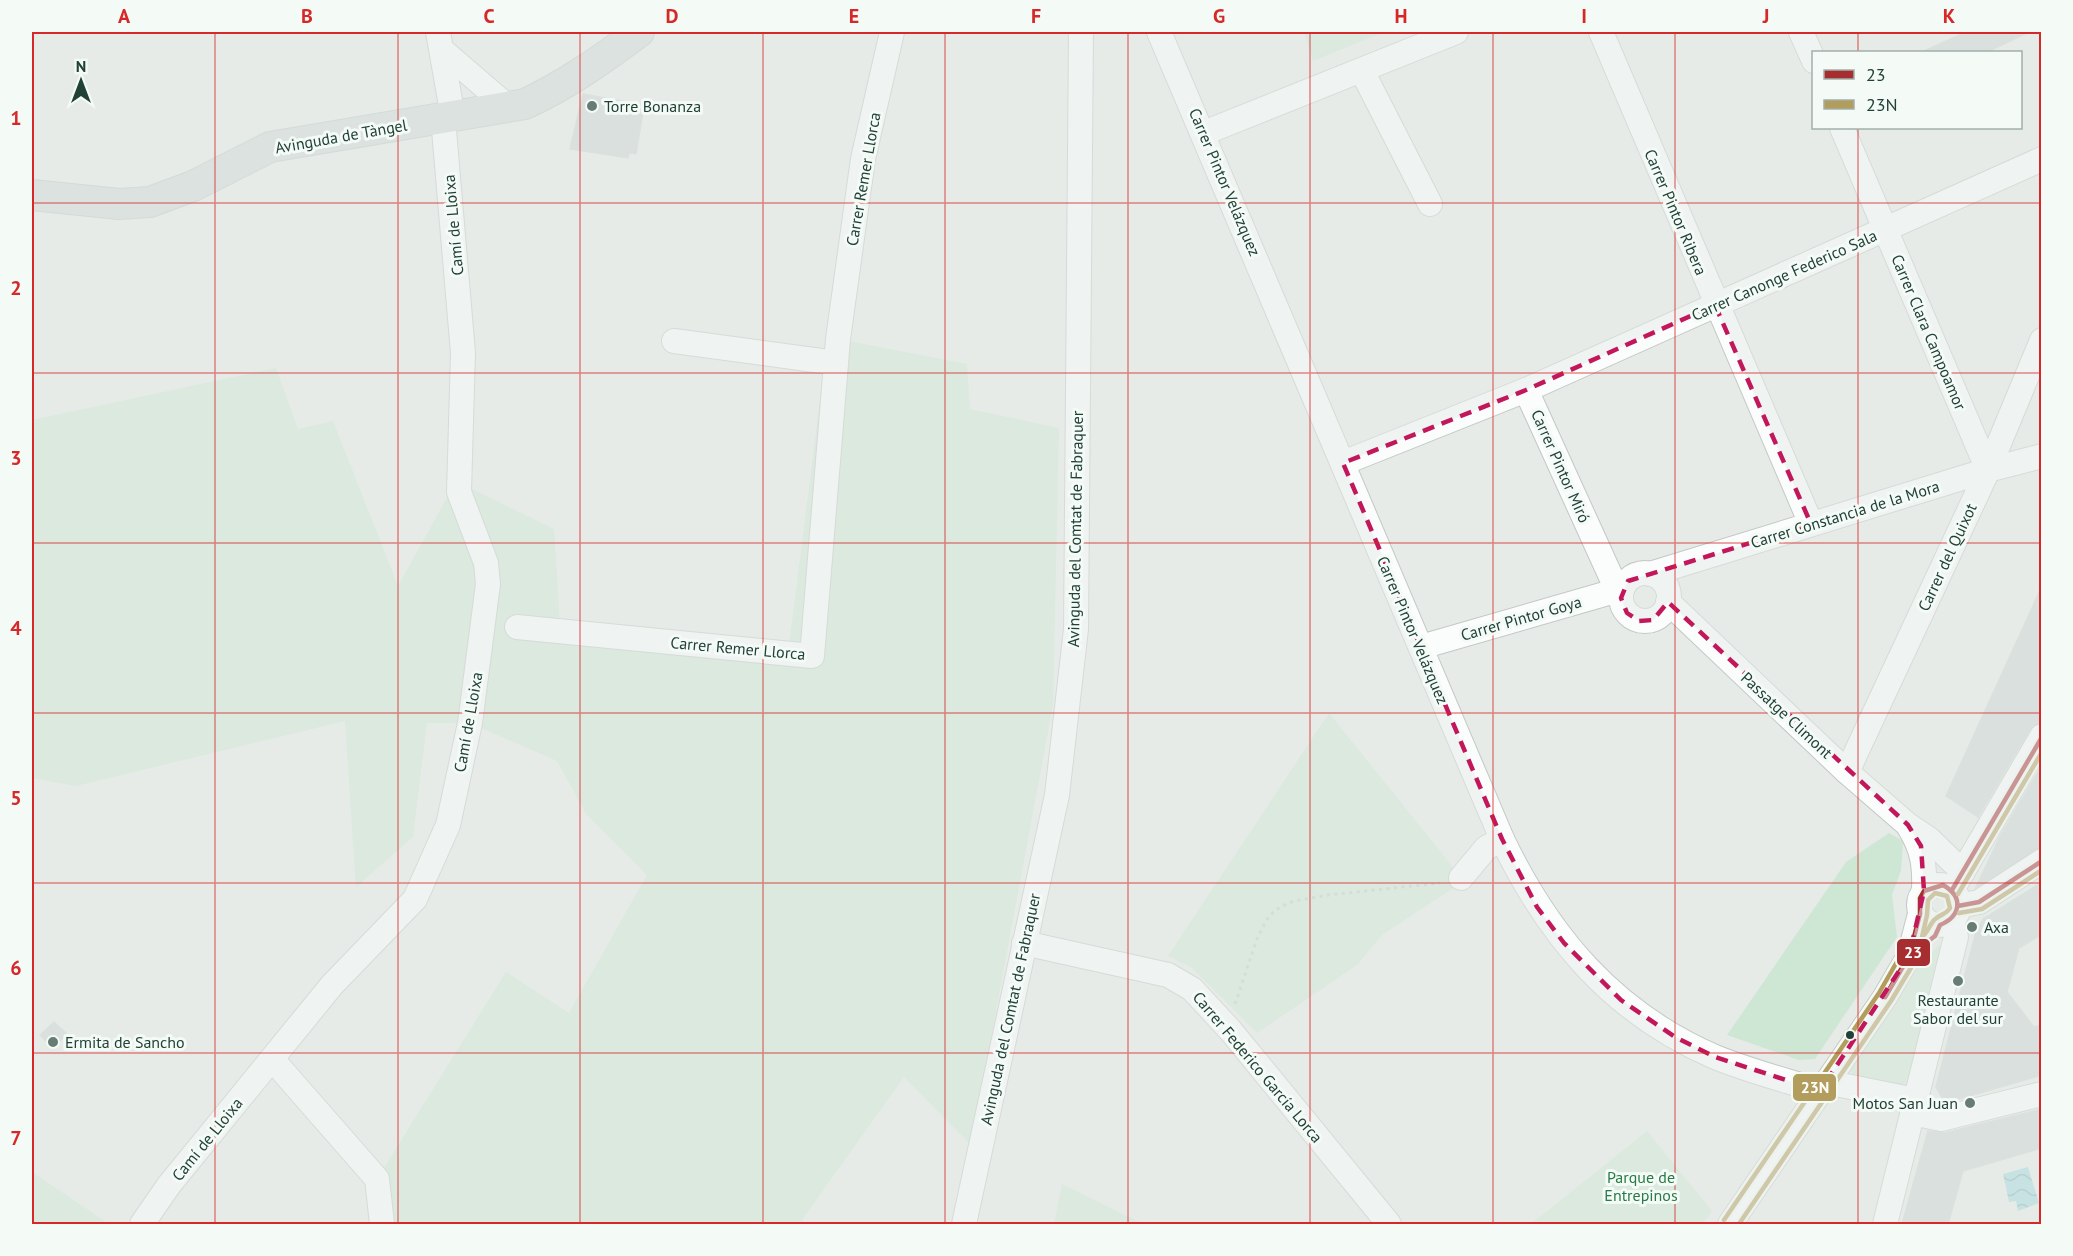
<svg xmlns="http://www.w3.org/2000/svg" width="2073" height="1256" font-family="'PT Sans',sans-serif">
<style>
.green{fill:#cee6d4}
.water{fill:url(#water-waves)}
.building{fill:#ccd2d0;stroke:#ced4d1;stroke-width:1.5}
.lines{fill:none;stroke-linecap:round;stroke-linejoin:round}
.minor-casing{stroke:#c3c8c5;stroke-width:26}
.major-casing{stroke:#bdc7c4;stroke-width:32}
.path{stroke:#c1cbc7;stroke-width:3;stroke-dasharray:3 4.5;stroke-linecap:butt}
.minor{stroke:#fbfcfc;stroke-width:24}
.major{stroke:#ced7d4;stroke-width:30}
.bus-1-casing{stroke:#f4faf6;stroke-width:9}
.bus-2-casing{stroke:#f4faf6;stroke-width:9}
.bus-1{stroke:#a72e30;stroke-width:4.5}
.bus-2{stroke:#b39d5c;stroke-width:4.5}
.marked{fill:none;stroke:#c2185b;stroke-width:4.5;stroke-dasharray:12 8;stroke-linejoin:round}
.grid{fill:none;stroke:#d62828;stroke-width:1.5;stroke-opacity:0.55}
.poi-dot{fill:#667c75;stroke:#f4faf6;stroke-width:2}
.bus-dot{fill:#214137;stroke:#f4faf6;stroke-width:2}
.labels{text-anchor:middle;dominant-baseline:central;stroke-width:6;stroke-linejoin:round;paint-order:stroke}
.poi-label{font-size:16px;fill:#214137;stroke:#f4faf6;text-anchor:start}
.street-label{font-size:16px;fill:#214137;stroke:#f4faf6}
.park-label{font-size:16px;fill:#277b45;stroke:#f4faf6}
.line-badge{stroke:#f4faf6;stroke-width:2}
.badge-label{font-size:16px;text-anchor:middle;font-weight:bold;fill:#fff}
.neatline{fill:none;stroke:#d62828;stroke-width:2}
.grid-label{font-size:20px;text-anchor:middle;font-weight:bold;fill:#d62828}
</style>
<defs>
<pattern id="water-waves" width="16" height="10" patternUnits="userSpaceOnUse" patternTransform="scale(1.5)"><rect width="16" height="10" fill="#a3d7dc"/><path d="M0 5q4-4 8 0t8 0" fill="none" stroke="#84b0b3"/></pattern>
</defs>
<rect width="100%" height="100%" fill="#e6ebe8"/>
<!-- green -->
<g class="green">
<path d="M1304 32H1384L1313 61Z"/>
<path d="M828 337 967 364 970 409 1059 428 1053 705 971 1145 904 1077 802 1220 807 1224H382L377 1179 506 972 569 1013 647 875 586 814 557 761 470 723H427L413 837 356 887 345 721 76 786 32 778V420L276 368 298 429 333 421 398 586 456 481 554 529 560 624 789 646Z"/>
<path d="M1329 713 1464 881 1382 935 1357 965 1257 1033 1192 968 1168 956Z"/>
<path d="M1889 833 1903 841 1901 871 1892 895 1897 937 1815 1059 1799 1060 1727 1035 1846 862Z"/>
<path d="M1939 945 1943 949 1911 1077 1904 1085 1855 1078 1849 1069 1920 963Z"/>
<path d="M1647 1131 1712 1211 1702 1224H1531Z"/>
<path d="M32 1172 109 1224H32Z"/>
<path d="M1062 1184 1143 1224H1054Z"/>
</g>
<!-- water -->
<path class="water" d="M2028 1167 2039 1203 2018 1211 2016 1201 2009 1202 2003 1174Z"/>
<!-- building -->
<g class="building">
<path d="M1966 32H2029L1987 52H1922Z"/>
<path d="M583 94 644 105 636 154 629 153 628 158 570 149Z"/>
<path d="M2042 586V722L2030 729 1978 817 1946 796Z"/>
<path d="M2042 765V847L1976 887 2000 836Z"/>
<path d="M2042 882V934L2019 948 2007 992 2034 1027 2042 1025V1075L1945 1103 1936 1087 1976 931 1983 919Z"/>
<path d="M54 1022 67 1034 53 1048 40 1035Z"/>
<path d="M2042 1109V1148L1963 1171 1948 1224H1902L1928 1131 1944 1133Z"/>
</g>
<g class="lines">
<!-- minor casing -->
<g class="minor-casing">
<g id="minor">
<path d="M438 32 453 117"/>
<path d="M1159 32 1502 839C1549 937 1613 1013 1715 1057 1749 1071 1785 1080 1820 1091"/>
<path d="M1601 32 1811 524"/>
<path d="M1801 32 1814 61"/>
<path d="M442 50 508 107"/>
<path d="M1362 71 1430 204"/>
<path d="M1842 128 1988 470"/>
<path d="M1204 133 1456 32"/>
<path d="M674 341 836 363"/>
<path d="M1526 390 1617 590"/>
<path d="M1343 463 1526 390 2042 159"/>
<circle cx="1645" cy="597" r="24"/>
<path d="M1650 574 1988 470 2042 456"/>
<path d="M1668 602 1847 772 1908 825 1929 839 1963 872"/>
<path d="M517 627 812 656 838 339 863 159 892 32"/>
<path d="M1421 647 1622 589"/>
<path d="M1847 772 1988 470 2042 340"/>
<path d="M1910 829C1923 850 1925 867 1924 891"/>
<path d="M1461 878 1486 848 1502 839"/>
<circle cx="1939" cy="905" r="20"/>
<path d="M1952 890 2042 736"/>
<path d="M1958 906 1979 902 2042 861"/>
<path d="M1024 943 1168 975 1192 989 1230 1030 1389 1224"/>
<path d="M272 1059 377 1179 382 1224"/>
<path d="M1826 1082 1915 1100"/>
<path d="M1912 1113 1941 1119 2042 1094"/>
<path d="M142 1224 169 1185 332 985 415 899 448 825 470 723 488 584 486 563 459 492 463 353 443 118"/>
<path d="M964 1224 1057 795 1076 629 1081 32"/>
<path d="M1730 1224 1885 997 1909 956 1920 914"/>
<path d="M1885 1224 1956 937 1952 920"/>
</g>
</g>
<!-- major casing -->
<g class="major-casing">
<path id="major" d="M32 195 119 204 150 202 193 186 270 147 525 104C566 85 603 59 639 32"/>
</g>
<!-- path -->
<path class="path" d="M1235 1004 1258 936 1269 916 1280 907 1294 901 1328 895 1440 883"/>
<!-- minor -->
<use href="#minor" class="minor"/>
<!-- major -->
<use href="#major" class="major"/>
<!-- bus-1 casing -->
<g class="bus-1-casing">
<g id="bus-1">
<path d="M1943 885C1964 897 1961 916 1940 925L1935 936 1909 956 1920 914V898L1924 891Z"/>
<path d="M1952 890 2042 737"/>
<path d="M1958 906 1979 902 2042 861"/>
<path d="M1885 997 1909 956"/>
<path d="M1885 997 1909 956"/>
</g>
</g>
<!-- bus-2 casing -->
<g class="bus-2-casing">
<g id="bus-2">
<path d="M1935 893 1947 896 1950 908C1946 915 1940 914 1934 920 1929 926 1928 932 1922 937L1927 915 1928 900Z"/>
<path d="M1958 894 2042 752"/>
<path d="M1959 913 1982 909 2042 870"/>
<path d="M1724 1220 1879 993 1902 953"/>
<path d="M1739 1224 1891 1001 1915 961"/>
</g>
</g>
<!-- bus-1 -->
<use href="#bus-1" class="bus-1"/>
<!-- bus-2 -->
<use href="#bus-2" class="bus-2"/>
</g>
<!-- marked area -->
<path d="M0 0H2073V1256H0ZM1715 305 1811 524 1628 581 1621 598 1627 613 1639 621 1653 620 1668 602 1908 825 1921 846 1924 891 1909 956 1820 1091 1715 1057 1675 1037 1621 1000 1564 943 1537 907 1502 839 1343 463 1526 390Z" fill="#e6ebe8" fill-opacity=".55" fill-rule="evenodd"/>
<path class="marked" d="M1715 305 1811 524 1628 581 1621 598 1627 613 1639 621 1653 620 1668 602 1908 825 1921 846 1924 891 1909 956 1820 1091 1715 1057 1675 1037 1621 1000 1564 943 1537 907 1502 839 1343 463 1526 390Z"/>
<!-- grid -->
<path class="grid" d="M215 32V1224M398 32V1224M580 32V1224M763 32V1224M945 32V1224M1128 32V1224M1310 32V1224M1493 32V1224M1675 32V1224M1858 32V52M1858 128V1224M32 203H2042M32 373H2042M32 543H2042M32 713H2042M32 883H2042M32 1053H2042"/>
<!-- markers -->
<g class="poi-dot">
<circle cx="592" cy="106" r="6"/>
<circle cx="1972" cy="927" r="6"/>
<circle cx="1958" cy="981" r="6"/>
<circle cx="53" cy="1042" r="6"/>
<circle cx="1970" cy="1103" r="6"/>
</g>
<circle class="bus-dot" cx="1850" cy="1035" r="5"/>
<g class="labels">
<!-- poi labels -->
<g class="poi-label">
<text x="604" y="106">Torre Bonanza</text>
<text x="1984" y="927">Axa</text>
<text x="1958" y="1000" text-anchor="middle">Restaurante<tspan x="1958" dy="18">Sabor del sur</tspan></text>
<text x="65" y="1042">Ermita de Sancho</text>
<text x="1958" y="1103" text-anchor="end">Motos San Juan</text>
</g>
<!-- street labels -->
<g class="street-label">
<text transform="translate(341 136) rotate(-10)">Avinguda de Tàngel</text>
<text transform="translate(863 179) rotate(-80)">Carrer Remer Llorca</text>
<text transform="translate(1225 182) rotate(67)">Carrer Pintor Velázquez</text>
<text transform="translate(1676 212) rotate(67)">Carrer Pintor Ribera</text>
<text transform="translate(453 225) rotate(-95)">Camí de Lloixa</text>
<text transform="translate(1784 275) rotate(-24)">Carrer Canonge Federico Sala</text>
<text transform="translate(1929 332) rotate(67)">Carrer Clara Campoamor</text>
<text transform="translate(1561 466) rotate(66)">Carrer Pintor Miró</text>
<text transform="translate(1845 514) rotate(-17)">Carrer Constancia de la Mora</text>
<text transform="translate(1075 529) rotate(-89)">Avinguda del Comtat de Fabraquer</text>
<text transform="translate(1947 557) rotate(-65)">Carrer del Quixot</text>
<text transform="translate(1521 618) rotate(-16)">Carrer Pintor Goya</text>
<text transform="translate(1413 630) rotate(67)">Carrer Pintor Velázquez</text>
<text transform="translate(738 648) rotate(5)">Carrer Remer Llorca</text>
<text transform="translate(1787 715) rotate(43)">Passatge Climont</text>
<text transform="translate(468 722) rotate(-80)">Camí de Lloixa</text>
<text transform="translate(1010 1009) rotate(-78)">Avinguda del Comtat de Fabraquer</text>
<text transform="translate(1258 1067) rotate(50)">Carrer Federico García Lorca</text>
<text transform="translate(207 1139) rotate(-51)">Camí de Lloixa</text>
</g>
<!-- park labels -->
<g class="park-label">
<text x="1641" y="1177">Parque de<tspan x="1641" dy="18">Entrepinos</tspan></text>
</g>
</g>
<g class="line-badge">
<rect x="1896" y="938" width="35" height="29" rx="6" fill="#a72e30"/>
<rect x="1792" y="1073" width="45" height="29" rx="6" fill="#b39d5c"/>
</g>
<g class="badge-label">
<text x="1913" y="958">23</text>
<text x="1815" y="1093">23N</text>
</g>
<!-- border -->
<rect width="2073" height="1256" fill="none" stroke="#f4faf6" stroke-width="66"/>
<!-- legend -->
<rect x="1812" y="51" width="210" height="78" fill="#f4faf6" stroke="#a0b0aa" stroke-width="1.5"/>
<rect x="1824" y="70" width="30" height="9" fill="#a72e30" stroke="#a0b0aa" stroke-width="1.5"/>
<text x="1866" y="81" font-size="18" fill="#214137">23</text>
<rect x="1824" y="100" width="30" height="9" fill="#b39d5c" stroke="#a0b0aa" stroke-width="1.5"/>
<text x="1866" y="111" font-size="18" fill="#214137">23N</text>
<!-- north arrow -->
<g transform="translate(81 81)" stroke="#f4faf6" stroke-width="4.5" paint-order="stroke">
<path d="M0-4.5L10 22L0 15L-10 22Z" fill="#214137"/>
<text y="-9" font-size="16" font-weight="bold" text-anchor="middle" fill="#214137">N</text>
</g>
<rect x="33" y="33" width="2007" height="1190" class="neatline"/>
<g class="grid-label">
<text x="124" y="23">A</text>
<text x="307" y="23">B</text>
<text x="489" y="23">C</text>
<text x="672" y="23">D</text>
<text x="854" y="23">E</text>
<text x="1036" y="23">F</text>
<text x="1219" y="23">G</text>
<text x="1401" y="23">H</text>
<text x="1584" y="23">I</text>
<text x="1766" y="23">J</text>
<text x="1949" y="23">K</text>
<text x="16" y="125">1</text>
<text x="16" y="295">2</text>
<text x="16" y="465">3</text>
<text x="16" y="635">4</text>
<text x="16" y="805">5</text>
<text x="16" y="975">6</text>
<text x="16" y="1145">7</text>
</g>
</svg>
